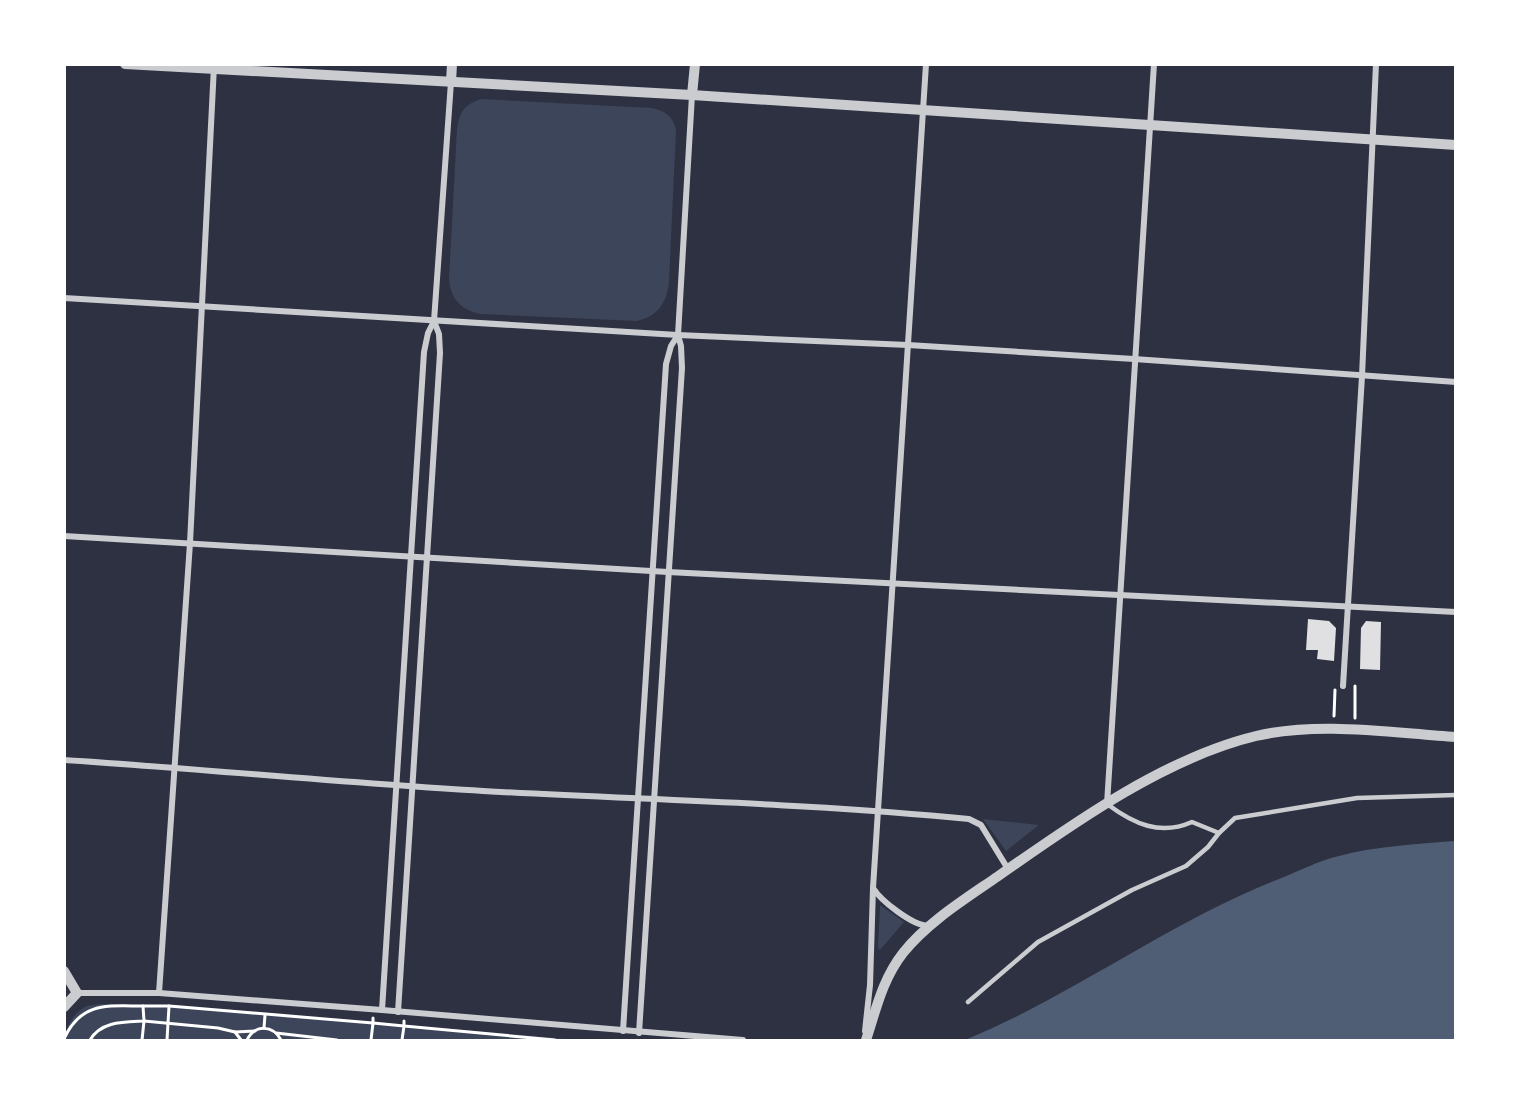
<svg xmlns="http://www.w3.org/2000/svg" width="1520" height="1105" font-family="'Alegreya Sans',sans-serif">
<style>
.green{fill:#3c4559}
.water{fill:#4f5d75}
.building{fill:#e0e0e3}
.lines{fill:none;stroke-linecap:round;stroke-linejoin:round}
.path{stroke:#fff;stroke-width:3}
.service{stroke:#caccd0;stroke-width:4.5}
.minor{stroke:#caccd0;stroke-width:6}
.tertiary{stroke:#caccd0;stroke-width:10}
</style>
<rect width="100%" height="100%" fill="#2d3142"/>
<!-- green -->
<g class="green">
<path d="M481 99 652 108C667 112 673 116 676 131L669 282C667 303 657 317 636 321L481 314C460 310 450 298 449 278L457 129C459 112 465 104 481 99Z"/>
<path d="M983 819 1039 825 1006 851Z"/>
<path d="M880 905 904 922 880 950 878 948Z"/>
<path d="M100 1004 178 1005 579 1040H65C65 1028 73 1013 85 1007 89 1005 95 1005 100 1004Z"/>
</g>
<!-- water -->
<path class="water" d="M1455 841V1040H965C1074 995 1169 922 1279 879 1299 871 1318 861 1339 856 1377 846 1416 844 1455 841Z"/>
<!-- building -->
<g class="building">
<path d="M1308 619 1329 621 1336 628 1334 661 1317 659 1318 650H1306Z"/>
<path d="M1366 621 1381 622 1380 670 1360 669 1361 628Z"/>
</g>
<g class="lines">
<!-- path -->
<g class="path">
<path d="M1334 716 1335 690"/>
<path d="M1355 718V686"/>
<path d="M404 1021V1026L555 1040"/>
<path d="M264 1028 265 1015"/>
<path d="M235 1032 241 1040"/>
<path d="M276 1033 337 1040"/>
<path d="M64 1039C81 1001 108 1006 143 1006"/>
<path d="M90 1040C101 1021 124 1022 144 1021L143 1006H169L373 1023V1018"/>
<path d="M142 1040 144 1021 218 1028 235 1032 255 1031"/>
<path d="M167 1040 169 1006"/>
<path d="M247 1040C255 1024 273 1025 281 1040"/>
<path d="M371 1040 373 1023 404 1026 402 1040"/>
</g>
<!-- service -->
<g class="service">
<path d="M1107 804C1134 824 1160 836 1192 822L1219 833"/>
<path d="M968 1002 1038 942 1132 890 1186 866 1208 847 1219 833 1235 818 1357 798 1456 795"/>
</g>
<!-- minor -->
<g class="minor">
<path d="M926 64 873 888C881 901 912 925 928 926"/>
<path d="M64 298 678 335 908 345 1134 359 1456 382"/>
<path d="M64 536 668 572 1456 612"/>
<path d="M1343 686 1362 376 1376 64"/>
<path d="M64 760C204 769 343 783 483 791 645 800 808 803 969 819L981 825 1008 869"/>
<path d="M1107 804 1154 64"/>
<path d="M77 993H159L382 1010 743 1040"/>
<path d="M159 993 190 543 214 66"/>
<path d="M382 1010 424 352 428 333 434 321 451 82"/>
<path d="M398 1012 440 353 439 334 434 321"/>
<path d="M623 1031 666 364 671 346 678 335"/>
<path d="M865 1031 870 985 873 888"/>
<path d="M639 1033 682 368 681 346 678 335 692 95"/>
</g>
<!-- tertiary -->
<g class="tertiary">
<path d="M125 64 692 95 1456 145"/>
<path d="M451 82 452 64"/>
<path d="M692 95 695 64"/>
<path d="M64 971 77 993 64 1007"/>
<path d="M866 1040C876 1010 882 980 903 953 927 923 962 901 994 879 1071 825 1164 758 1256 736 1320 721 1391 733 1456 737"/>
</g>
</g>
<!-- border -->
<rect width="1520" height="1105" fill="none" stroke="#ffffff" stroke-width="132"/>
</svg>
